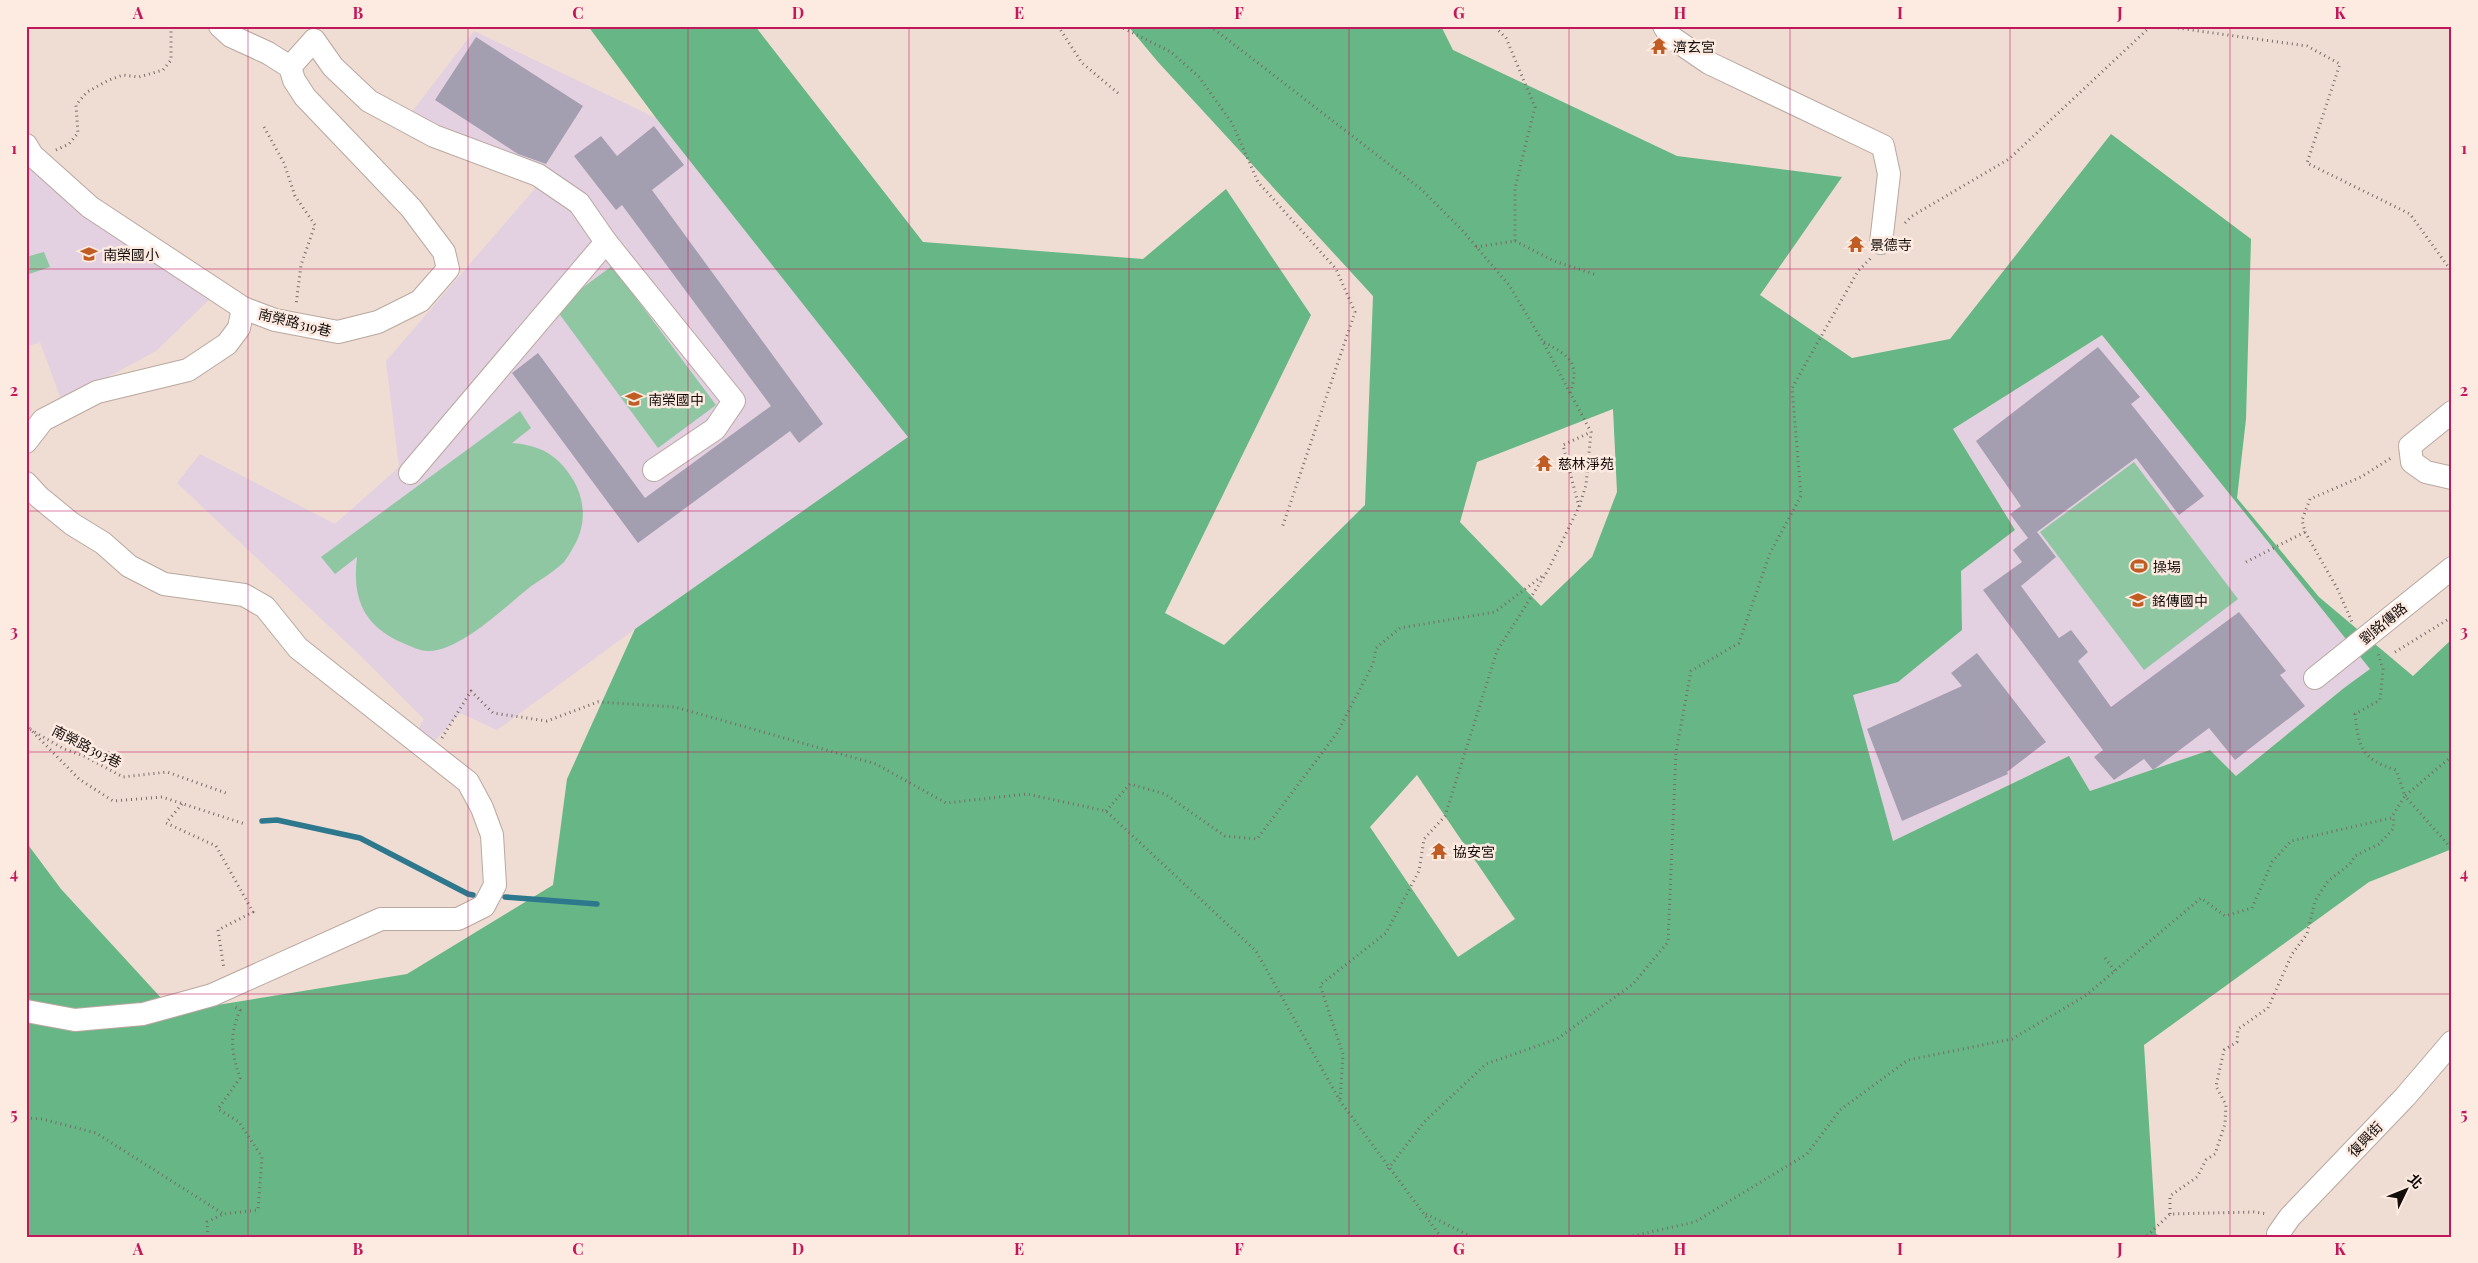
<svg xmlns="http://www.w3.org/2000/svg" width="2478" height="1263" font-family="'Playfair Display','Noto Sans TC',serif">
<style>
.education{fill:#e3d0e0}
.green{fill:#8ec7a2}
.forest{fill:#67b685;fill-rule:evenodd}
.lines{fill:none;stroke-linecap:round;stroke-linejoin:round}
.stream{stroke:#2e788e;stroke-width:5.5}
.building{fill:#a39fb0}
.minor-casing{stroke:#b9a89f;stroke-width:24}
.path{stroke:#786c67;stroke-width:3;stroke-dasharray:1 4;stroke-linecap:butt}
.minor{stroke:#fff;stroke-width:22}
.grid{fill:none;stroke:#c2185b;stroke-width:1;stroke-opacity:0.55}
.labels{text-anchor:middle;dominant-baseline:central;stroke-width:5;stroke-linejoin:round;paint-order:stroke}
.poi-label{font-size:14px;fill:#140e0b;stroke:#fdeae1;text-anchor:start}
.street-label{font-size:14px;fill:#140e0b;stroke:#fdeae1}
.neatline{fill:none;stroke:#c2185b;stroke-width:2}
.grid-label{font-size:16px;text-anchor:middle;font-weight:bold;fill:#c2185b}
</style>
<rect width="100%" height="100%" fill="#efddd4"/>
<!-- education -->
<g class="education">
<path d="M474 31 656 118 909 437 635 629 497 730 460 713 434 742 418 730 424 719 366 661 177 483 200 454 335 524 399 467 386 361 538 185 489 146 411 113Z"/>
<path d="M26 156 215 294 156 351 62 402 40 342 26 347Z"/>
<path d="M2102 335 2371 670 2344 688 2236 776 2210 750 2090 791 2069 756 1893 841 1852 695 1898 682 1962 630 1961 571 2015 530 1953 429Z"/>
</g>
<!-- green -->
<g class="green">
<path d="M44 252 50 267 26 275V257Z"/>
<path d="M612 266 716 405 658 448 555 308Z"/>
<path d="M520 411 531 428 512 443C539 445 557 454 572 478 585 498 587 524 574 546 571 551 568 557 564 562 555 571 541 579 530 587 506 606 459 652 428 651 420 651 410 646 403 643 363 626 352 598 357 557L335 574 321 557Z"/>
<path d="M2134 462 2238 599 2144 670 2040 532Z"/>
</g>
<!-- forest -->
<path class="forest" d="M588 26H755L923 242 1143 259 1226 189 1311 315 1165 613 1224 645 1365 505 1373 296 1158 62 1128 26H1441L1453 50 1677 156 1842 177 1760 295 1852 358 1950 339 2111 134 2251 239 2246 419 2237 498 2319 597 2413 676 2452 639V849L2369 882 2144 1045 2156 1234 2164 1237H26V842L61 889 174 1012 407 974 553 885 567 779 635 629 908 437 656 118ZM2102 335 2370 669 2344 688 2236 776 2210 750 2090 791 2069 756 1893 841 1853 695 1898 682 1962 630 1961 571 2015 530 1953 429ZM1613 409 1617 492 1592 557 1541 606 1460 522 1477 462ZM1417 775 1515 919 1458 957 1370 827Z"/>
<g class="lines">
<!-- stream -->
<g class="stream">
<path d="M262 821 277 820 360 838 468 894 473 895"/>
<path d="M505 897 597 904"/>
</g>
</g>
<!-- building -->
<g class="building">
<path d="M476 37 583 106 546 164 518 154 435 100Z"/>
<path d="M654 126 684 165 652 190 823 424 799 443 790 431 638 543 512 373 538 353 645 498 771 406 622 205 616 210 574 156 601 136 617 156Z"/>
<path d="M2098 347 2140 397 2131 404 2204 496 2179 515 2136 458 2037 532 2056 557 2021 586 2059 638 2071 630 2088 652 2078 661 2111 707 2239 612 2286 671 2280 675 2305 706 2235 760 2209 728 2153 770 2144 759 2114 780 2094 757 2103 750 1983 590 2022 562 2013 550 2028 538 2010 514 2021 506 1976 441Z"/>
<path d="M1977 653 2046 742 2007 772 2008 774 1902 821 1867 729 1962 686 1951 673Z"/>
</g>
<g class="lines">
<!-- minor casing -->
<g class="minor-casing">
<g id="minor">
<path d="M1664 26 1671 37 1709 63 1883 146 1889 174 1881 243"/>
<path d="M290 67 314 40 333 67 369 101 434 136 538 175 579 203 606 242 734 401 715 429 654 470"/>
<path d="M26 145 32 155 90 207 243 308 275 320 338 332 378 322 420 301 448 269 444 252 411 208 305 97 294 80 290 67 268 53 231 36 220 26"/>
<path d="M2452 412 2410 446 2412 462 2426 472 2452 478"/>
<path d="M26 442 43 420 97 392 188 370 227 344 239 328 243 308"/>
<path d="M410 473 606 242"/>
<path d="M26 483 39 497 72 524 103 543 129 566 164 584 244 595 265 607 298 648 468 782 482 808 492 835 495 885 484 906 458 919H381L212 995 143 1014 75 1020 26 1011"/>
<path d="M2315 678 2452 568"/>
<path d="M2278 1234 2290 1217 2405 1097 2452 1042"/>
</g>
</g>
<!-- path -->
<g class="path">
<path d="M1058 26 1082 63 1119 94"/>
<path d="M1119 26 1171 52 1199 77 1232 123 1258 182 1336 269 1355 312 1282 528"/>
<path d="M1210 26 1421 189 1462 230 1509 285 1543 342 1591 432 1586 485 1579 507 1547 572 1497 651 1445 816 1424 839 1419 871 1386 933 1320 985 1343 1054 1340 1101"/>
<path d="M2163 26 2307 46 2340 64 2307 163 2410 214 2452 272"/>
<path d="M264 127 284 163 295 196 315 225 301 265 296 305"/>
<path d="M56 150 69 144 78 133 76 105 87 92 109 80 123 75 139 77 163 70 171 60V26"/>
<path d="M1905 223 1912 216 2009 159 2151 26"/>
<path d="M1515 241 1554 261 1597 275"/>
<path d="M1476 247 1515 241V188L1535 107 1506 38 1494 26"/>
<path d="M1544 342C1571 357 1580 363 1570 394"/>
<path d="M1579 507 1563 445 1591 432"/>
<path d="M2305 532 2337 588 2352 622"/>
<path d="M2246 562 2305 532 2302 520 2310 499 2361 477 2391 458"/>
<path d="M2395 652 2452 617"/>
<path d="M26 727 64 749 84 756 123 777 167 772 226 793"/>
<path d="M29 728 79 779 113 801 162 797 245 824"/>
<path d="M442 738 471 691 493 713 547 721 598 702 675 707 876 764 946 803 1027 794 1106 811 1256 951 1340 1101 1441 1237"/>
<path d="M2452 756 2405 796 2452 849"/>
<path d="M182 804 166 823 216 846 253 912 218 930 224 969"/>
<path d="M1106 811 1130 784 1165 794 1225 836 1257 839 1337 733 1373 664 1376 648 1400 628 1495 612 1545 574"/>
<path d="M2105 958 2115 971"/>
<path d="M26 1118 42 1119 96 1133 222 1213"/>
<path d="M1388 1169 1424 1122 1486 1064 1557 1039 1633 984 1668 942 1676 752 1691 671 1739 643 1770 553 1801 496 1792 388 1858 271 1871 258"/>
<path d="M1426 1214 1472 1237"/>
<path d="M2170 1214V1196L2197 1177 2206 1160 2215 1154 2225 1124 2226 1105 2216 1086 2224 1050 2237 1042 2238 1029 2268 1008 2292 954 2307 934 2315 901 2328 881 2350 864 2355 856 2379 844 2393 829 2394 816"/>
<path d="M208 1237 207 1222 223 1214 258 1210 262 1157 239 1122 218 1109 240 1078C231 1050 229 1038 240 1010L235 1007"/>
<path d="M1628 1237 1695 1222 1807 1154 1840 1110 1908 1060 2012 1039 2085 996 2201 898 2225 916 2252 908 2272 862 2291 841 2391 818 2405 796 2396 770C2361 759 2359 748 2355 714L2380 700 2383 669 2378 653"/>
<path d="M2142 1237 2148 1235 2170 1214 2254 1212 2268 1214"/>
</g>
<!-- minor -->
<use href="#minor" class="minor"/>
</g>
<!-- grid -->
<path class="grid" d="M248 26V1237M468 26V1237M688 26V1237M909 26V1237M1129 26V1237M1349 26V1237M1569 26V1237M1790 26V1237M2010 26V1237M2230 26V1237M26 269H2452M26 511H2452M26 752H2452M26 994H2452"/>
<!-- icons -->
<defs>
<g id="temple-bare" transform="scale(1.35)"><path d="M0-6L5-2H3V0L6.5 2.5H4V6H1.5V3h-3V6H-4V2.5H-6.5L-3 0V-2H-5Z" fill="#c05d24" stroke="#fdeae1" stroke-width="2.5" paint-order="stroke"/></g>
<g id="school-bare" transform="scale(1.35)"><path d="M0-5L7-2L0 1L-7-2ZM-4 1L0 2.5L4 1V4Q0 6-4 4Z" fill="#c05d24" stroke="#fdeae1" stroke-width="2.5" paint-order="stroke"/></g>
<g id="stadium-bare" transform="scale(1.35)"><path d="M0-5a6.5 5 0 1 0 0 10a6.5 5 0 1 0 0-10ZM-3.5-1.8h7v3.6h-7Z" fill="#c05d24" stroke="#fdeae1" stroke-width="2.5" paint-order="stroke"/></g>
</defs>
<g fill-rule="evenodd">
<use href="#temple-bare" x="1659" y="46"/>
<use href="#temple-bare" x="1856" y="244"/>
<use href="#school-bare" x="89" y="254"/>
<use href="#school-bare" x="634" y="399"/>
<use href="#temple-bare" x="1544" y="463"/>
<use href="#stadium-bare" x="2139" y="566"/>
<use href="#school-bare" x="2138" y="600"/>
<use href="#temple-bare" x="1439" y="851"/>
</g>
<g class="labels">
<!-- poi labels -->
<g class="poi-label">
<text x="1673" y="46">濟玄宮</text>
<text x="1870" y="244">景德寺</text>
<text x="103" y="254">南榮國小</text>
<text x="648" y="399">南榮國中</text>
<text x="1558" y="463">慈林淨苑</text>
<text x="2153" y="566">操場</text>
<text x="2152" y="600">銘傳國中</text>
<text x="1453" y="851">協安宮</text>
</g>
<!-- street labels -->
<g class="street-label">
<text transform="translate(295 322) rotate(14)">南榮路319巷</text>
<text transform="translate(2383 623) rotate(-39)">劉銘傳路</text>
<text transform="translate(87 746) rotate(27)">南榮路393巷</text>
<text transform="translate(2365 1139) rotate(-46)">復興街</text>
</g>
</g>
<!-- border -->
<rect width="2478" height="1263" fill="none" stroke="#fdeae1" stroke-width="55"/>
<!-- north arrow -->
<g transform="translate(2406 1190) rotate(47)" stroke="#fdeae1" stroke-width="4" paint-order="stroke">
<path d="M0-4L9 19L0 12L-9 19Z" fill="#140e0b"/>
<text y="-8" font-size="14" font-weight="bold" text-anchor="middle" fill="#140e0b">北</text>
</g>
<rect x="28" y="28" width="2422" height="1208" class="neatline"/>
<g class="grid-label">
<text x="138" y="19">A</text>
<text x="358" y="19">B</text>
<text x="578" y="19">C</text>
<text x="798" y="19">D</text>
<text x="1019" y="19">E</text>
<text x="1239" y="19">F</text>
<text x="1459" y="19">G</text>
<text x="1680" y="19">H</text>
<text x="1900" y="19">I</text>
<text x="2120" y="19">J</text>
<text x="2340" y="19">K</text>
<text x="14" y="154">1</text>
<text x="2464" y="154">1</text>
<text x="14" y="396">2</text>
<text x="2464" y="396">2</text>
<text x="14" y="637">3</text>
<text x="2464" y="637">3</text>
<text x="14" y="879">4</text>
<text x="2464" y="879">4</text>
<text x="14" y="1120">5</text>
<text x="2464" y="1120">5</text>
<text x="138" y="1255">A</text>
<text x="358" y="1255">B</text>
<text x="578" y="1255">C</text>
<text x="798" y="1255">D</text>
<text x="1019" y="1255">E</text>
<text x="1239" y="1255">F</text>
<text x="1459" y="1255">G</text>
<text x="1680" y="1255">H</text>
<text x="1900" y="1255">I</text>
<text x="2120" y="1255">J</text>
<text x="2340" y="1255">K</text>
</g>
</svg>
